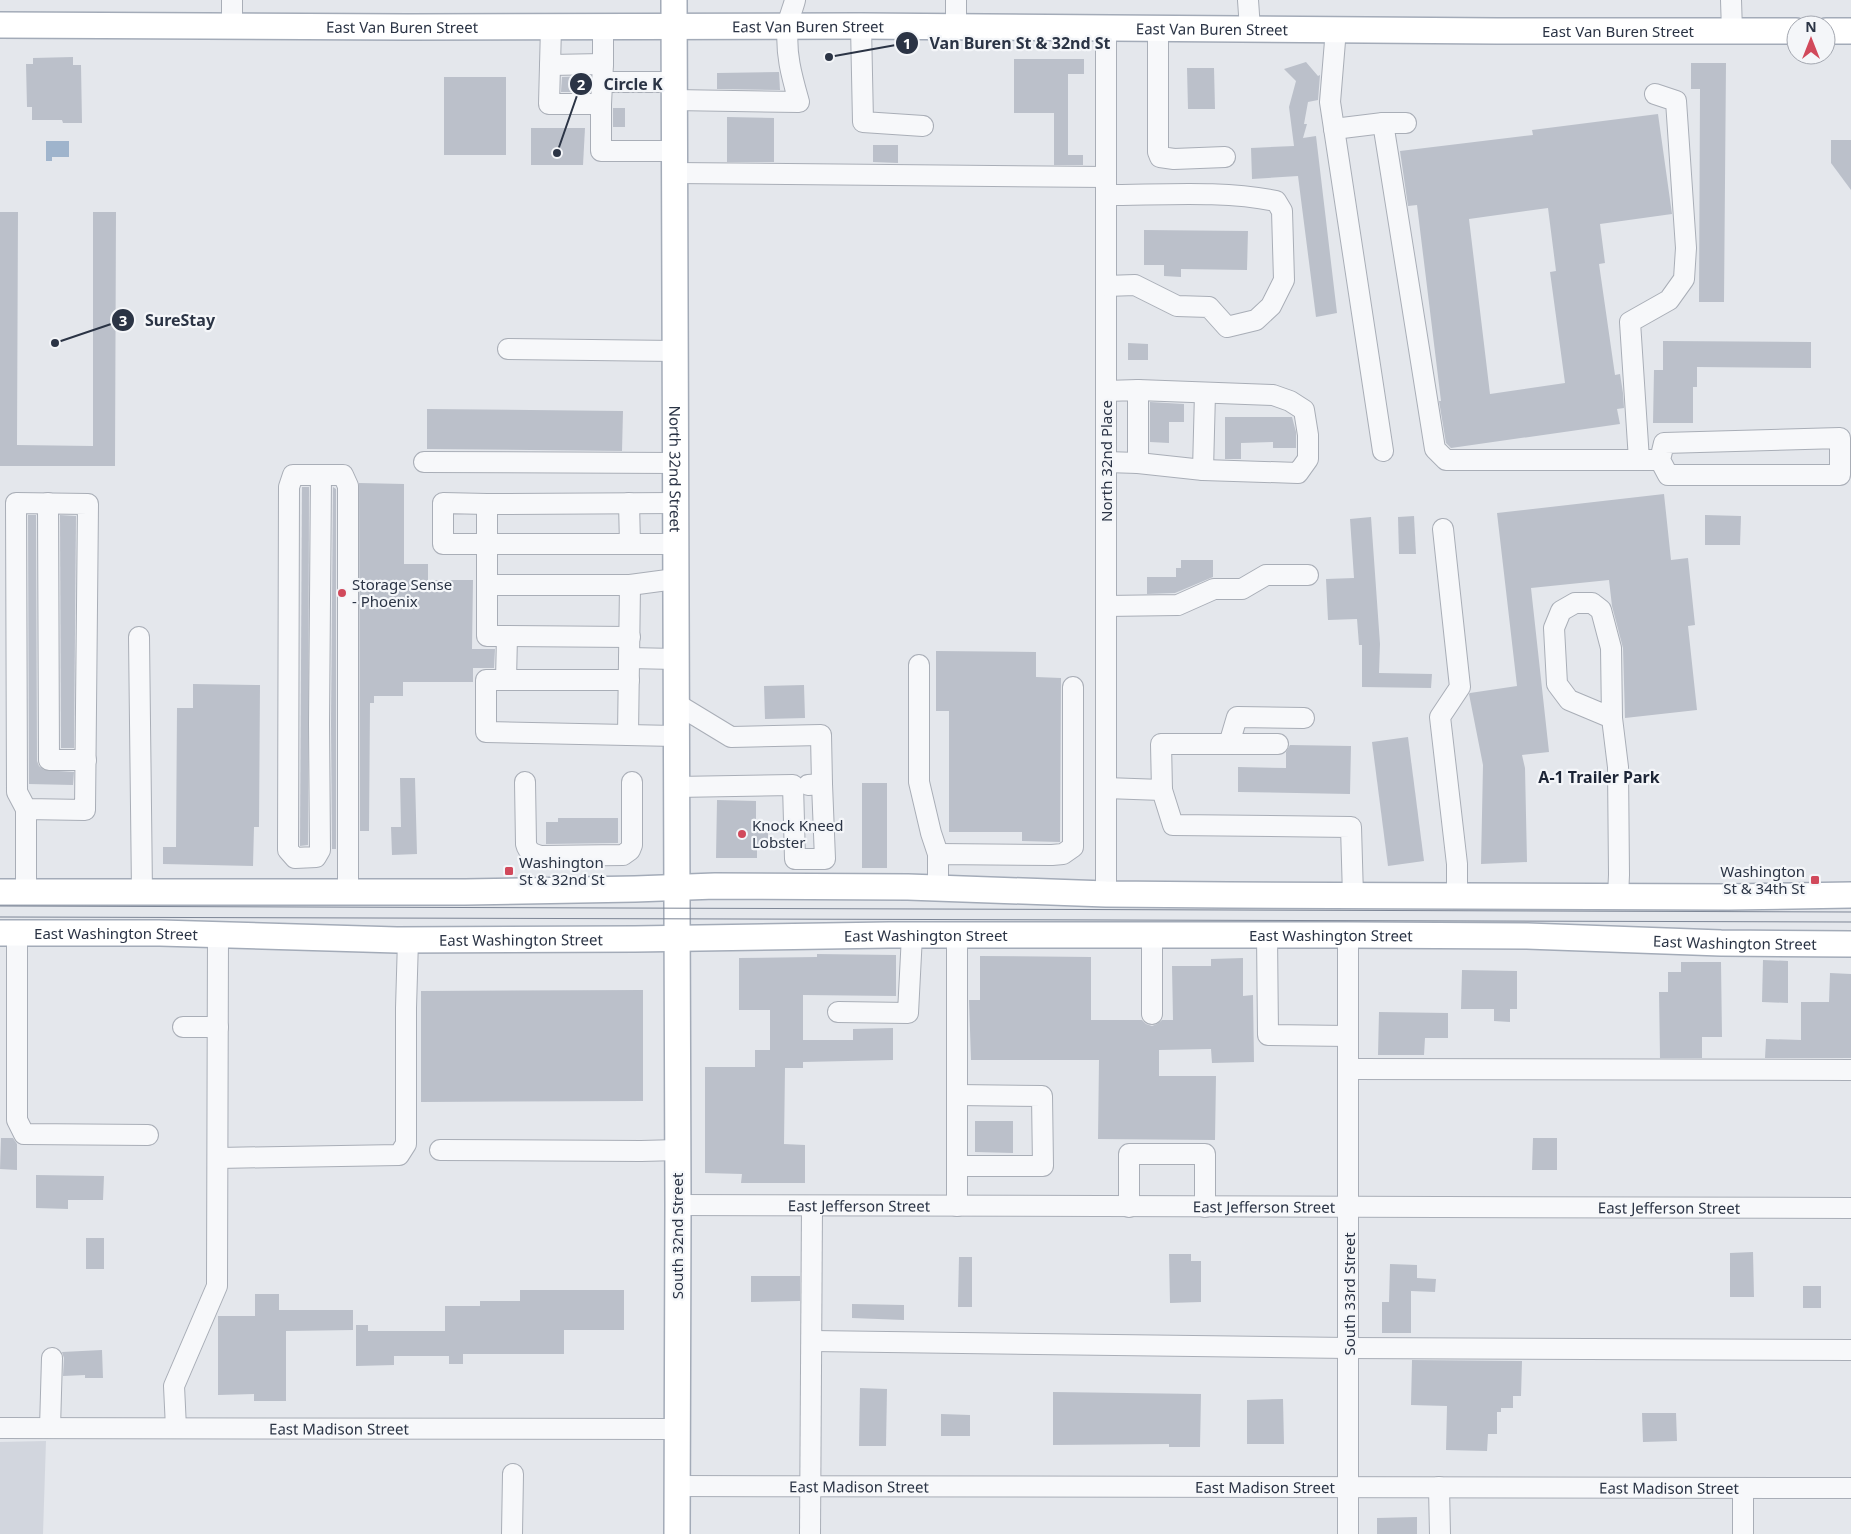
<svg xmlns="http://www.w3.org/2000/svg" width="1851" height="1534" font-family="'Noto Sans',sans-serif">
<style>
.built{fill:#d2d6de}
.water{fill:#9fb4cc}
.building{fill:#bbc0ca;fill-rule:evenodd}
.lines{fill:none;stroke-linecap:round;stroke-linejoin:round}
.minor-casing{stroke:#a9aeb7;stroke-width:22}
.major-casing{stroke:#a3abb8;stroke-width:28}
.minor{stroke:#f7f8fa;stroke-width:20}
.major{stroke:#fff;stroke-width:25}
.tram{stroke:#7d8696;stroke-width:1}
.poi-dot{fill:#d1495b;stroke:#f4f6f9;stroke-width:2}
.labels{text-anchor:middle;dominant-baseline:central;stroke-width:4.5;stroke-linejoin:round;paint-order:stroke}
.street-label{font-size:15px;fill:#2b3445;stroke:#f4f6f9}
.poi-label{font-size:15px;fill:#2b3445;stroke:#f4f6f9;text-anchor:start}
.neighbourhood-label{font-size:16px;font-weight:bold;fill:#1d2536;stroke:#f4f6f9}
.leader{fill:none;stroke:#2b3445;stroke-width:2}
.callout-dot{fill:#2b3445;stroke:#f4f6f9;stroke-width:2}
.mark-label{font-size:15px;text-anchor:middle;font-weight:bold;fill:#fff}
.callout-label{font-size:16px;text-anchor:middle;font-weight:bold;fill:#2b3445;stroke:#f4f6f9;stroke-width:4.5;stroke-linejoin:round;paint-order:stroke}
</style>
<rect width="100%" height="100%" fill="#e4e7ec"/>
<!-- built -->
<path class="built" d="M46 1441 43 1534H0V1442Z"/>
<!-- water -->
<path class="water" d="M46 141H69V157H52V161H46Z"/>
<!-- building -->
<g class="building">
<path d="M73 57V65H81L82 123H63L62 120H32V107H27L26 64H33V58Z"/>
<path d="M1014 59H1084V74H1068V155H1083V165H1054V113H1014Z"/>
<path d="M1306 62 1318 76 1320 75 1318 100 1308 102 1304 124H1307L1303 138 1316 136 1337 313 1316 317 1298 176 1252 179 1251 148 1294 146 1289 107 1296 81 1284 69Z"/>
<path d="M1691 63H1726L1724 302H1699L1700 89H1691Z"/>
<path d="M1187 68H1214L1215 109H1188Z"/>
<path d="M779 72 780 90 717 89V73Z"/>
<path d="M590 76V92H561L562 77Z"/>
<rect x="444" y="77" width="62" height="78"/>
<rect x="613" y="108" width="12" height="19"/>
<path d="M1658 114 1672 214 1600 224 1605 263 1599 264 1615 375 1620 374 1623 393 1624 408 1617 409 1620 424 1451 448 1446 443 1439 401H1441L1417 205 1408 206 1400 151 1533 135 1532 130ZM1548 208 1556 271 1550 272 1565 383 1490 394 1469 219Z"/>
<path d="M727 117 774 118V162H727Z"/>
<path d="M531 128H585L583 165H531Z"/>
<path d="M1831 140H1851V190L1831 163Z"/>
<path d="M873 145H898V163L873 162Z"/>
<path d="M0 212H18L17 445 93 446V212H116L115 466H0Z"/>
<path d="M1144 230 1248 231 1247 270 1181 269V277L1164 276V265H1144Z"/>
<path d="M1663 341 1811 342V368L1697 367V387H1693V423H1653L1654 370H1663Z"/>
<path d="M1128 343 1148 344V360H1128Z"/>
<path d="M1150 402 1184 404V422H1169V443L1150 442Z"/>
<path d="M427 409 623 411 622 451 427 449Z"/>
<path d="M1225 417H1292L1296 432V448H1273V442L1241 443V459H1225Z"/>
<path d="M359 483 404 484V564H428V580H473L472 649H495L494 668H473V682H403V696H374V703H370L369 831H360Z"/>
<path d="M302 487H309L308 845 300 846Z"/>
<path d="M333 487 336 489V849H332L331 724Z"/>
<path d="M1664 494 1671 560 1688 558 1695 625 1688 626 1697 710 1625 718 1623 648 1612 606 1609 580 1531 588 1549 752 1522 755 1525 768 1527 862 1481 864 1483 765 1469 694 1470 693 1517 686 1497 513Z"/>
<path d="M28 515H36L37 761 39 766 44 770 74 772 73 785 29 784Z"/>
<path d="M60 515 76 516 74 748H61Z"/>
<path d="M1705 515 1741 516 1740 545H1705Z"/>
<path d="M1414 516 1416 554H1399L1398 517Z"/>
<path d="M1371 517 1380 644 1379 673 1432 674 1431 688 1362 687V645H1359L1357 619 1328 620 1326 579 1354 578 1350 519Z"/>
<path d="M1181 560H1213V577L1175 593 1147 594V577H1176V568H1181Z"/>
<path d="M936 651 1036 652V677L1061 678 1060 842 1022 841V832H949V711H936Z"/>
<path d="M193 684 260 685 259 827H254L253 866 163 864V847H176L177 708H193Z"/>
<path d="M804 685 805 718 765 719 764 686Z"/>
<path d="M1408 737 1424 861 1388 866 1372 742Z"/>
<path d="M1290 745 1351 746 1350 794 1238 792V767L1286 768V752Z"/>
<path d="M400 778H415L417 854 392 855 391 827H401Z"/>
<rect x="862" y="783" width="25" height="85"/>
<path d="M717 800 756 801V821H768V846H757V858H716Z"/>
<path d="M558 818H618V843L546 844V822H558Z"/>
<path d="M817 954 896 955V996L803 995V1040H853V1029L893 1028V1060L803 1062V1068H785L784 1144 805 1145V1183H741L742 1174 705 1173V1067H755V1050H770V1010H739V958L817 957Z"/>
<path d="M980 956 1091 957V1020H1142L1146 1024 1152 1026 1157 1024 1162 1020H1173L1172 966H1211V959L1243 958V996L1253 995 1254 1062 1212 1063 1211 1049 1159 1050V1076H1216L1215 1140 1098 1139 1099 1060H971L969 1000H980Z"/>
<path d="M1763 960 1788 961V1003L1762 1002Z"/>
<path d="M1681 962H1721L1722 1037H1702V1058H1660L1659 992H1668V972H1681Z"/>
<path d="M1462 970 1517 971V1009H1510V1022L1494 1021V1009H1461Z"/>
<path d="M1830 973 1851 974V1058H1765L1766 1039 1801 1040V1002H1829Z"/>
<path d="M643 990V1101L421 1102V991Z"/>
<path d="M1379 1012 1448 1013V1038H1425L1424 1055H1378Z"/>
<path d="M975 1121H1013V1153L975 1152Z"/>
<path d="M1 1138H13L17 1144V1170L0 1169Z"/>
<path d="M1533 1138H1557V1170H1532Z"/>
<path d="M36 1175 104 1176 103 1200H68V1209L36 1208Z"/>
<rect x="86" y="1238" width="18" height="31"/>
<path d="M1753 1252 1754 1297H1730V1253Z"/>
<path d="M1169 1254H1191V1261H1201V1302L1170 1303Z"/>
<path d="M959 1257H972V1307H958Z"/>
<path d="M1390 1264 1417 1265V1278L1436 1279 1435 1292 1411 1291V1333H1382V1302H1389Z"/>
<path d="M751 1276H800V1301L751 1302Z"/>
<rect x="1803" y="1286" width="18" height="22"/>
<path d="M520 1290H624V1330H564V1354H463V1364H449V1356H394V1365L356 1366V1325H368V1331H445V1306H480V1301H520Z"/>
<path d="M255 1294H279V1310H353V1330L286 1331V1401H254V1394L218 1395V1316H255Z"/>
<path d="M852 1304 904 1305V1320L852 1318Z"/>
<path d="M102 1350 103 1378H85V1375L63 1376 64 1358 62 1352Z"/>
<path d="M1412 1360 1522 1361 1521 1396H1513V1408H1501V1412H1497V1434H1488L1487 1451 1446 1450 1447 1406 1411 1405Z"/>
<path d="M860 1388 887 1389 886 1446H859Z"/>
<path d="M1053 1392 1201 1394 1200 1447H1169V1444L1053 1445Z"/>
<path d="M1283 1399 1284 1444H1247V1400Z"/>
<path d="M1642 1413H1676L1677 1441 1643 1442Z"/>
<path d="M941 1414 970 1415V1436H941Z"/>
<path d="M1417 1517V1534H1377V1518Z"/>
</g>
<g class="lines">
<!-- minor casing -->
<g class="minor-casing">
<g id="minor">
<path d="M956 0V27"/>
<path d="M1248 0 1250 29"/>
<path d="M1731 0 1732 31"/>
<path d="M861 26 863 122 923 126"/>
<path d="M232 27V0"/>
<path d="M551 27 549 104H601V151H674"/>
<path d="M603 27V64"/>
<path d="M1106 28V894"/>
<path d="M1158 28V152L1160 157 1174 159 1225 157"/>
<path d="M1336 29 1330 102 1383 451"/>
<path d="M550 65 603 64 601 104"/>
<path d="M602 82H674"/>
<path d="M674 100 799 102C792 77 785 53 788 27 788 18 793 9 795 0"/>
<path d="M1383 123 1435 449 1446 460H1660"/>
<path d="M1334 129 1383 123H1406"/>
<path d="M674 173 1106 177"/>
<path d="M1106 195C1160 195 1224 190 1276 201L1282 211 1284 280 1271 306 1256 320 1227 327 1209 307 1177 306 1135 285 1106 286"/>
<path d="M508 349 675 351"/>
<path d="M1840 438V475H1668L1660 460 1664 443Z"/>
<path d="M1639 460 1630 322 1669 300 1684 279 1686 248 1676 101 1655 94"/>
<path d="M424 462 675 463"/>
<path d="M1106 462 1138 463V390L1106 391"/>
<path d="M1138 463 1203 470 1298 473 1308 459V435L1304 410 1290 401 1273 395 1138 390"/>
<path d="M1203 470 1205 393"/>
<path d="M321 475 319 724 320 850 316 857 295 858 288 850 289 487 293 475H343L348 486V893"/>
<path d="M48 503 49 760H86"/>
<path d="M629 503 630 544"/>
<path d="M487 504 443 503V544H675"/>
<path d="M1443 529 1460 687 1440 717 1457 864V896"/>
<path d="M675 579 630 585H487V636H507L506 680H486V732L675 736"/>
<path d="M487 585V504L675 503"/>
<path d="M1106 606 1178 605 1214 589H1242L1266 575H1308"/>
<path d="M507 636 630 637"/>
<path d="M139 637 142 892"/>
<path d="M629 658 675 659"/>
<path d="M919 665V782L931 833 938 854"/>
<path d="M506 680H629"/>
<path d="M675 703 731 737 821 735 822 784 808 785"/>
<path d="M1612 718 1569 700 1557 684 1554 628 1561 611 1575 603H1592L1601 610 1611 648 1612 718 1618 767 1619 875 1618 896"/>
<path d="M628 735 630 585"/>
<path d="M1229 744H1278"/>
<path d="M525 782 526 844C528 852 533 854 541 856L623 855 630 850 632 845V782"/>
<path d="M676 787 793 785 795 859H825L822 784"/>
<path d="M1106 788 1162 790 1173 825 1351 827 1353 896"/>
<path d="M1162 790 1161 744H1229L1237 717 1304 718"/>
<path d="M26 809 85 810 88 504 16 503 17 792 26 809V892"/>
<path d="M938 888V854L1052 855 1063 854 1073 847V687"/>
<path d="M17 933V1120L24 1134 148 1135"/>
<path d="M1267 934 1268 1035 1348 1036"/>
<path d="M1152 935V1014"/>
<path d="M838 1012 908 1013 912 935"/>
<path d="M183 1027H218"/>
<path d="M1348 1069 1851 1070"/>
<path d="M440 1150 641 1151 678 1150"/>
<path d="M218 1158 399 1155 406 1144V1008L408 940"/>
<path d="M957 1166H1043L1042 1096 957 1095"/>
<path id="s1" d="M678 1205 1851 1208"/>
<path d="M957 1206V934"/>
<path d="M1129 1207V1154H1205V1207"/>
<path d="M812 1341 1348 1348 1851 1350"/>
<path id="s2" d="M0 1428 676 1429"/>
<path d="M50 1428 52 1358"/>
<path d="M176 1428 174 1386 217 1286 218 935"/>
<path id="s3" d="M677 1486 1851 1488"/>
<path d="M1439 1487 1440 1534"/>
<path d="M1743 1488V1534"/>
<path d="M512 1534 513 1474"/>
<path d="M810 1534 812 1206"/>
<path d="M1348 1534V935"/>
</g>
</g>
<!-- major casing -->
<g class="major-casing">
<g id="major">
<path id="s4" d="M674 0 678 1205 677 1534"/>
<path id="s5" d="M0 25 408 27 861 26 1497 31H1796"/>
<path d="M1826 31H1851"/>
<path d="M0 892H465L635 889 715 886 908 887 1106 894 1228 895 1729 897 1851 895"/>
<path id="s6" d="M0 933H160L397 940 635 939 889 935H1348L1527 936 1721 943 1851 944"/>
</g>
</g>
<!-- minor -->
<use href="#minor" class="minor"/>
<!-- major -->
<use href="#major" class="major"/>
<!-- tram -->
<g class="tram">
<path d="M0 906 1851 912"/>
<path d="M0 917 1851 922"/>
</g>
</g>
<!-- markers -->
<g class="poi-dot">
<circle cx="342" cy="593" r="5"/>
<circle cx="742" cy="834" r="5"/>
<rect x="504" y="866" width="10" height="10" rx="2.5"/>
<rect x="1810" y="875" width="10" height="10" rx="2.5"/>
</g>
<g class="labels">
<!-- street labels -->
<g class="street-label">
<text stroke="none"><textPath href="#s5" startOffset="402">East Van Buren Street</textPath></text>
<text stroke="none"><textPath href="#s5" startOffset="808">East Van Buren Street</textPath></text>
<text stroke="none"><textPath href="#s5" startOffset="1212">East Van Buren Street</textPath></text>
<text stroke="none"><textPath href="#s5" startOffset="1618">East Van Buren Street</textPath></text>
<text transform="translate(1106 461) rotate(-90)">North 32nd Place</text>
<text stroke="none"><textPath href="#s4" startOffset="469">North 32nd Street</textPath></text>
<text stroke="none"><textPath href="#s6" startOffset="116">East Washington Street</textPath></text>
<text stroke="none"><textPath href="#s6" startOffset="926">East Washington Street</textPath></text>
<text stroke="none"><textPath href="#s6" startOffset="1331">East Washington Street</textPath></text>
<text stroke="none"><textPath href="#s6" startOffset="521">East Washington Street</textPath></text>
<text stroke="none"><textPath href="#s6" startOffset="1735">East Washington Street</textPath></text>
<text stroke="none"><textPath href="#s1" startOffset="181">East Jefferson Street</textPath></text>
<text stroke="none"><textPath href="#s1" startOffset="586">East Jefferson Street</textPath></text>
<text stroke="none"><textPath href="#s1" startOffset="991">East Jefferson Street</textPath></text>
<text transform="translate(677 1236) rotate(-90)">South 32nd Street</text>
<text transform="translate(1349 1294) rotate(-90)">South 33rd Street</text>
<text stroke="none"><textPath href="#s2" startOffset="339">East Madison Street</textPath></text>
<text stroke="none"><textPath href="#s3" startOffset="182">East Madison Street</textPath></text>
<text stroke="none"><textPath href="#s3" startOffset="588">East Madison Street</textPath></text>
<text stroke="none"><textPath href="#s3" startOffset="992">East Madison Street</textPath></text>
</g>
<!-- poi labels -->
<g class="poi-label">
<text x="352" y="584">Storage Sense<tspan x="352" dy="17">- Phoenix</tspan></text>
<text x="752" y="825">Knock Kneed<tspan x="752" dy="17">Lobster</tspan></text>
<text x="519" y="862">Washington<tspan x="519" dy="17">St &amp; 32nd St</tspan></text>
<text x="1805" y="871" text-anchor="end">Washington<tspan x="1805" dy="17">St &amp; 34th St</tspan></text>
</g>
<!-- neighbourhood labels -->
<g class="neighbourhood-label">
<text x="1599" y="777">A-1 Trailer Park</text>
</g>
</g>
<!-- callouts -->
<path class="leader" d="M829 57L907 43M557 153L581 84M55 343L123 320"/>
<g class="callout-dot">
<circle cx="829" cy="57" r="5"/>
<circle cx="557" cy="153" r="5"/>
<circle cx="55" cy="343" r="5"/>
<circle cx="907" cy="43" r="12"/>
<circle cx="581" cy="84" r="12"/>
<circle cx="123" cy="320" r="12"/>
</g>
<g class="mark-label">
<text x="907" y="49">1</text>
<text x="581" y="90">2</text>
<text x="123" y="326">3</text>
</g>
<g class="callout-label">
<text x="1020" y="49">Van Buren St &amp; 32nd St</text>
<text x="633" y="90">Circle K</text>
<text x="180" y="326">SureStay</text>
</g>
<!-- north arrow -->
<g transform="translate(1811 40)"><circle r="24" fill="#f4f6f9" stroke="#a4a8b1"/>
<path d="M0-4L9 19L0 12L-9 19Z" fill="#d1495b"/>
<text y="-8" font-size="14" font-weight="bold" text-anchor="middle" fill="#2b3445">N</text>
</g>
</svg>
